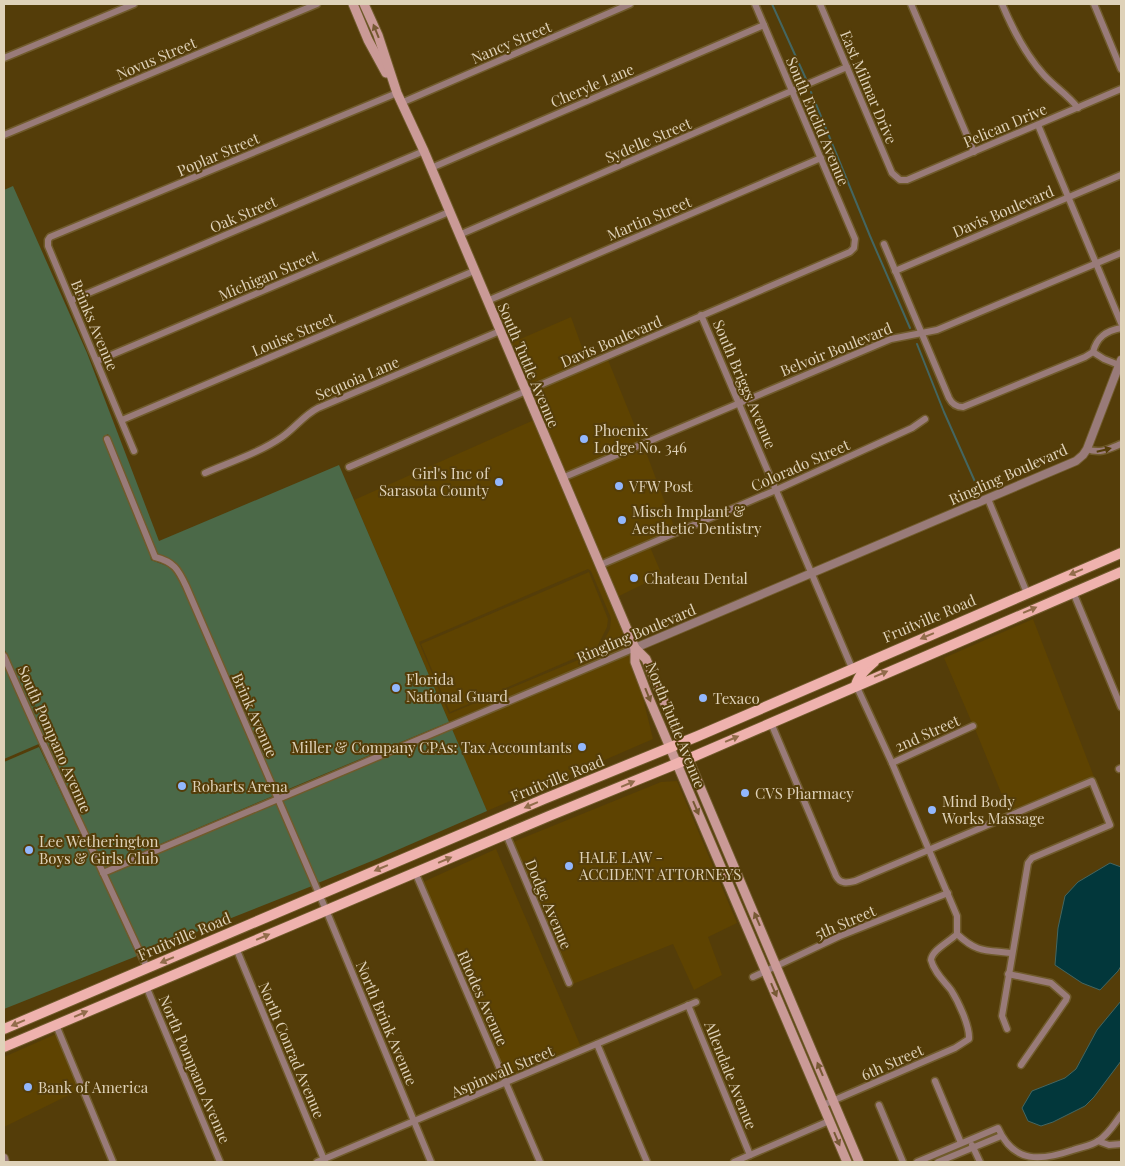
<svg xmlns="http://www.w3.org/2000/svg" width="1125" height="1166" font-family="'Playfair Display',serif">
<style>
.built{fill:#5e4301;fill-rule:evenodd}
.green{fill:#4b6948}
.water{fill:#02373b;stroke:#446661}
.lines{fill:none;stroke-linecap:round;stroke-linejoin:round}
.stream{stroke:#446661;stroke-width:2}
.minor-casing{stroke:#705b2c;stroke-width:9}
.tertiary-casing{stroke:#705b2c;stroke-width:10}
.secondary-casing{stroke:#705b2c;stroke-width:11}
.primary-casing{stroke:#705b2c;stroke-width:12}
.minor{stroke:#997b79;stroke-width:6}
.tertiary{stroke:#997b79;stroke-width:8}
.secondary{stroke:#ca9a97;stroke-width:9}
.primary{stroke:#efb2ae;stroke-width:10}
.oneway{fill:#775934}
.oneway2{fill:#543d09}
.oneway3{fill:#926c4b}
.poi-dot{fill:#92b7fd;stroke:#543d09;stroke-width:2}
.labels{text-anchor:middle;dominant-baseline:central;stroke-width:4;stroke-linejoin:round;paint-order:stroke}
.street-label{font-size:15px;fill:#dfd2b9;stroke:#543d09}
.poi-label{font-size:15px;fill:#dfd2b9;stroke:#543d09;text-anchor:start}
</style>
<rect width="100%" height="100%" fill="#543d09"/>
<!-- built -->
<g class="built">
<path d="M571 317 587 361 527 387 509 344Z"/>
<path d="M608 360 641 441 564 473 530 394Z"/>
<path d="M534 420 631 646 449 722 354 500ZM588 569 591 571 611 618 610 629 600 648 595 653 449 714 419 642Z"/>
<path d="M644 447 675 529 602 560 567 480Z"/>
<path d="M650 547 662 575 617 597 604 567Z"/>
<path d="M589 572 608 619 607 627 597 647 594 650 450 712 421 644Z"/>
<path d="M1033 619 1096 782 1093 777 1009 812 975 729 977 728 974 722 972 723 944 658Z"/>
<path d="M632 654 653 739 487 811 452 729Z"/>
<path d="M677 781 737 923 708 937 722 975 694 990 673 944 573 984 513 842 661 782Z"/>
<path d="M496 849 581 1047 508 1078 423 882Z"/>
<path d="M56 1034 79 1090 4 1127V1057Z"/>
</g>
<!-- green -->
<g class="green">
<path d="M13 186 87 353 159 541 339 465 449 722 279 793 185 577C178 564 172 558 158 554L108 434 103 437 149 548 151 560 170 567 180 580 273 796 104 868 44 741 4 648V190Z"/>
<path d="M4 656 41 743 4 759Z"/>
<path d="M452 729 487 811 379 858 318 883 282 800Z"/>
<path d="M39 747 106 887 137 956 4 1009V762Z"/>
<path d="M276 803 312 886 143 953 108 875Z"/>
</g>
<!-- water -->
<g class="water">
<path d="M1110 863 1121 867V966L1118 971 1100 990 1082 983 1055 965 1058 928 1065 896 1078 882Z"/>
<path d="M1121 1001V1061L1094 1097 1085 1106 1053 1122 1041 1126 1028 1121 1022 1108 1032 1091 1065 1078 1076 1069 1097 1030Z"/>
</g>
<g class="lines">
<!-- stream -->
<g class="stream">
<path d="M772 4 806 79"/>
<path d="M811 92 870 236 910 328"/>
<path d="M917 344 944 412 976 484"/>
</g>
<!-- minor casing -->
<g class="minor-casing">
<g id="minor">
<path d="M820 4 892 173 900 180H907L1121 89"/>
<path d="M911 4 974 152"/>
<path d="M1002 4C1013 30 1025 54 1044 75 1055 87 1068 95 1078 108"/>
<path d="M1094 4 1121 69"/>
<path d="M4 58 134 4"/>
<path d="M401 103 630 4"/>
<path d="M1038 125 1121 323"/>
<path d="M4 135 317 4"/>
<path d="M431 168 764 25"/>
<path d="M459 235 847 67"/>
<path d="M884 244 949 398C952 404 957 407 963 407L1085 357 1093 352C1097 337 1106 331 1121 328"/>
<path d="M895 271 1121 175"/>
<path d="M72 300 424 151"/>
<path d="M487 301 821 158"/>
<path d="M701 315 852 668"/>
<path d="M1093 352 1104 359 1119 365"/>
<path d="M97 361 449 212"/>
<path d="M122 420 474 271"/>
<path d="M107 439 155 557C174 562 178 569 186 586L326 910 431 1162"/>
<path d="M1087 449C1100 454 1109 449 1121 444"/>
<path d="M134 451 48 246V240L50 237 397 93"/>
<path d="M349 467 850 252 854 248 855 239 755 4"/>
<path d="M205 473C230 462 259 453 282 437 295 428 304 415 318 408L500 331"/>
<path d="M562 478 891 339 937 330 1121 253"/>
<path d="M988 499 1027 593"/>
<path d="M600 565 776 490 912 428 925 419"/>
<path d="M1073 592 1121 707"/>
<path d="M4 656C49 761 100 864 147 968"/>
<path d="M856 685 892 763 957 916V934C977 953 986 950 1011 953"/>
<path d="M771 723 836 876C840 884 847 883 855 881L1092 781 1110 825 1032 858 1028 863 1002 1016 1007 1029"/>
<path d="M892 763 973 726"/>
<path d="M1119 769 1121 768"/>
<path d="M506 834 569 983"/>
<path d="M415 872 540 1162"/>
<path d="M103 873 635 648"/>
<path d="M236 948 325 1162"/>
<path d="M1008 974 1051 983 1067 997 1066 1000 1021 1065"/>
<path d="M753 977 840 936 948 893"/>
<path d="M146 986 220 1162"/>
<path d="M688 1005 750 1155"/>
<path d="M56 1025 113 1162"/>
<path d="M597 1044 647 1162"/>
<path d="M935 1081 961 1143"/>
<path d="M823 1105 955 1048 969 1039C970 1026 958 1001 951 990 944 981 934 972 931 960 932 950 949 942 957 934"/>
<path d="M879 1105 903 1162"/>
<path d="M1098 1141 1109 1145 1121 1144"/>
<path d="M972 1145 980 1162"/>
<path d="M317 1162 696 1002"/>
<path d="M734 1162 829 1121"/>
<path d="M917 1162 998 1128C1014 1164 1041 1161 1073 1150 1081 1147 1091 1146 1098 1141 1108 1135 1115 1123 1121 1115"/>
<path d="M938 1162 1001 1136"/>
</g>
</g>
<!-- tertiary casing -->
<g class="tertiary-casing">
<g id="tertiary">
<path d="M635 648 1076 461 1083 455 1087 449 1121 360"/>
<path d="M4 1158 5 1162"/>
</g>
</g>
<!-- secondary casing -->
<g class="secondary-casing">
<g id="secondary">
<path d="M353 4 368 40 386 73"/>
<path d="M364 4 378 35 397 93 424 151 635 648V662L648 696 847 1162"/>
<path d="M635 648 646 659 859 1162"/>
</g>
</g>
<!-- primary casing -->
<g class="primary-casing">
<g id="primary">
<path d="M856 685C859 675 866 669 874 662"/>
<path d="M4 1029 544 799 698 736 1121 553"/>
<path d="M4 1047 549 816 688 759 1121 572"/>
</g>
</g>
<!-- minor -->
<use href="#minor" class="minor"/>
<!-- tertiary -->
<use href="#tertiary" class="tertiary"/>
<!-- secondary -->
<use href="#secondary" class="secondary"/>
<!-- primary -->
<use href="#primary" class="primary"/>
</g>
<!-- one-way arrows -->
<defs><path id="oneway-solid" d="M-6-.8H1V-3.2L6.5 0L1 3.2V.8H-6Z" transform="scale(1.25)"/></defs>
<g class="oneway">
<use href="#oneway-solid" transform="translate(376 31) rotate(-112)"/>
<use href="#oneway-solid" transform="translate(648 695) rotate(68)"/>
<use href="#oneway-solid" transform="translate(696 808) rotate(67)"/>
<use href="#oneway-solid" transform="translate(757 919) rotate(-113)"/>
<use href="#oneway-solid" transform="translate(774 990) rotate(67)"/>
<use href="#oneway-solid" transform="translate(820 1069) rotate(-113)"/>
<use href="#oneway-solid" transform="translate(837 1139) rotate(67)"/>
</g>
<use class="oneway2" href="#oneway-solid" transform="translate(1104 450) rotate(-14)"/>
<g class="oneway3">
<use href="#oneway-solid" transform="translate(1076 572) rotate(157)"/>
<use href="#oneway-solid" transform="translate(1030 610) rotate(-23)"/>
<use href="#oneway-solid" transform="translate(927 636) rotate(157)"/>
<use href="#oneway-solid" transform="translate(881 674) rotate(-23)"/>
<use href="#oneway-solid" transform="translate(732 739) rotate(-23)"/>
<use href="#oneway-solid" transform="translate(628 784) rotate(-23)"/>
<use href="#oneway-solid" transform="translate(531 805) rotate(157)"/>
<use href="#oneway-solid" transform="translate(445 860) rotate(-23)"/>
<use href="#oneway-solid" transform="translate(381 868) rotate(157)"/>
<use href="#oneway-solid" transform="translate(263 937) rotate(-23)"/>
<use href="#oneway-solid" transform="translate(167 960) rotate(157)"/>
<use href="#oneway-solid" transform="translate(81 1014) rotate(-23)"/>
<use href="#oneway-solid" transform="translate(18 1023) rotate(157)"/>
</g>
<!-- markers -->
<g class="poi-dot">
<circle cx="584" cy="439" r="5"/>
<circle cx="499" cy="482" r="5"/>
<circle cx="619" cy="486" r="5"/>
<circle cx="622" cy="520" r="5"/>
<circle cx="634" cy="578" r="5"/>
<circle cx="396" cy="688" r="5"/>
<circle cx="703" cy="698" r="5"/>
<circle cx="582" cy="747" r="5"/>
<circle cx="182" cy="786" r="5"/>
<circle cx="745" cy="793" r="5"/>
<circle cx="932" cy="810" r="5"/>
<circle cx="29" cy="850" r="5"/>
<circle cx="569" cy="866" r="5"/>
<circle cx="28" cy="1087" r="5"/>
</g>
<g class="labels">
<!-- street labels -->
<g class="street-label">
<text transform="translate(511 42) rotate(-23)">Nancy Street</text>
<text transform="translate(156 58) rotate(-23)">Novus Street</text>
<text transform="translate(592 85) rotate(-23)">Cheryle Lane</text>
<text transform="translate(869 87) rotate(67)">East Milmar Drive</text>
<text transform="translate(818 121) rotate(67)">South Euclid Avenue</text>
<text transform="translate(1005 125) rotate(-23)">Pelican Drive</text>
<text transform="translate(648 140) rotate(-23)">Sydelle Street</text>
<text transform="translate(218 154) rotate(-23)">Poplar Street</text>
<text transform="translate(1003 211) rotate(-23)">Davis Boulevard</text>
<text transform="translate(243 214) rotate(-23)">Oak Street</text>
<text transform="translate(649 218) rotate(-23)">Martin Street</text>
<text transform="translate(268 275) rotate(-23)">Michigan Street</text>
<text transform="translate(95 325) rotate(67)">Brinks Avenue</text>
<text transform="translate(293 334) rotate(-23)">Louise Street</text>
<text transform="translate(611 341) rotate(-23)">Davis Boulevard</text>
<text transform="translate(836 349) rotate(-22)">Belvoir Boulevard</text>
<text transform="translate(529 365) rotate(67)">South Tuttle Avenue</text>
<text transform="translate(357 378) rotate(-23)">Sequoia Lane</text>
<text transform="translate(745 384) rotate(67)">South Briggs Avenue</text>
<text transform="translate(800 465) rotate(-24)">Colorado Street</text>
<text transform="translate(1008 474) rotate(-24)">Ringling Boulevard</text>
<text transform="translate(929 618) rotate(-23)">Fruitville Road</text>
<text transform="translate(636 633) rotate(-23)">Ringling Boulevard</text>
<text transform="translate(255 715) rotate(66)">Brink Avenue</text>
<text transform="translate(676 725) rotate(68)">North Tuttle Avenue</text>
<text transform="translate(927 733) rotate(-24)">2nd Street</text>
<text transform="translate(55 739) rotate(66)">South Pompano Avenue</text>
<text transform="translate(557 778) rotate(-22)">Fruitville Road</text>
<text transform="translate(549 904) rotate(67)">Dodge Avenue</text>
<text transform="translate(845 922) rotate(-23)">5th Street</text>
<text transform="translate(184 936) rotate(-23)">Fruitville Road</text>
<text transform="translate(483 998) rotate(66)">Rhodes Avenue</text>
<text transform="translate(387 1023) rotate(67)">North Brink Avenue</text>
<text transform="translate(292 1050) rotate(67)">North Conrad Avenue</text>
<text transform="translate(892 1062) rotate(-24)">6th Street</text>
<text transform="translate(195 1069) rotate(67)">North Pompano Avenue</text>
<text transform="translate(502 1071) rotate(-23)">Aspinwall Street</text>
<text transform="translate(731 1075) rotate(68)">Allendale Avenue</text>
</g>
<!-- poi labels -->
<g class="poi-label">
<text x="594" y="430">Phoenix<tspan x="594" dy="17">Lodge No. 346</tspan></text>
<text x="489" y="473" text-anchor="end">Girl's Inc of<tspan x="489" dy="17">Sarasota County</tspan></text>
<text x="629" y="486">VFW Post</text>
<text x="632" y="511">Misch Implant &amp;<tspan x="632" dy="17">Aesthetic Dentistry</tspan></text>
<text x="644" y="578">Chateau Dental</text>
<text x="406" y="679">Florida<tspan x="406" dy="17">National Guard</tspan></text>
<text x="713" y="698">Texaco</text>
<text x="572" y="747" text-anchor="end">Miller &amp; Company CPAs: Tax Accountants</text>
<text x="192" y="786">Robarts Arena</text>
<text x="755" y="793">CVS Pharmacy</text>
<text x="942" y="801">Mind Body<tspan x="942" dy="17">Works Massage</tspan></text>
<text x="39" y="841">Lee Wetherington<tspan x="39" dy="17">Boys &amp; Girls Club</tspan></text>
<text x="579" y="857">HALE LAW -<tspan x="579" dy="17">ACCIDENT ATTORNEYS</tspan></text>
<text x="38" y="1087">Bank of America</text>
</g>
</g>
<!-- border -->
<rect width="1125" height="1166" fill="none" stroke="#dfd2b9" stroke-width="10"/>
</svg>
